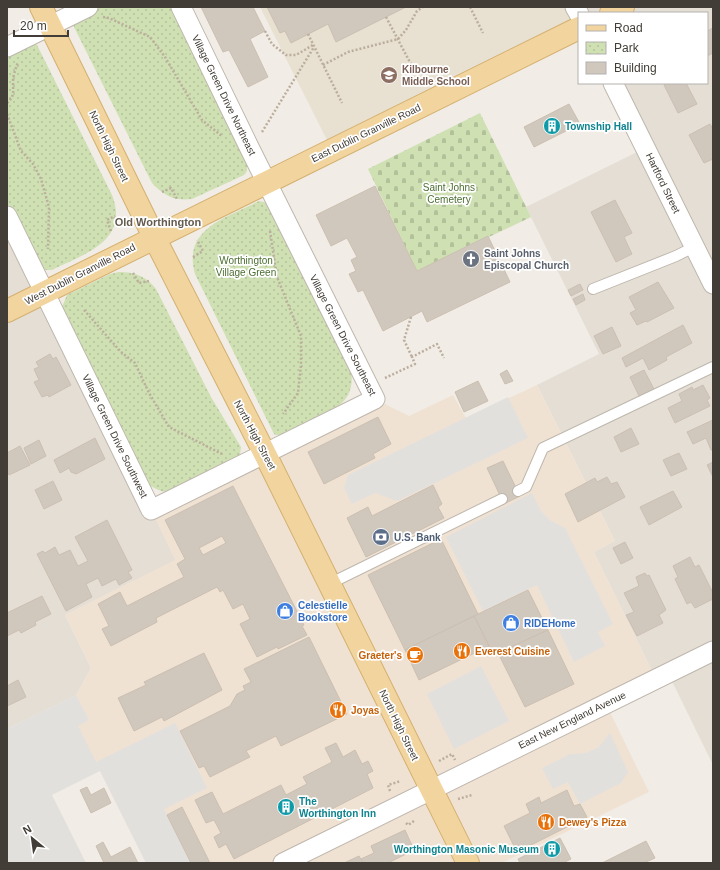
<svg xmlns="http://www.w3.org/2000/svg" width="720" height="870" font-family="Arial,sans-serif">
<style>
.residential{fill:#e4ded5}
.commercial{fill:#f0e2d3}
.education{fill:#e8e0d1}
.cemetery{fill:url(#cemetery-stones)}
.park{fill:url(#park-dots)}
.parking{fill:#e2e0dd}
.building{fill:#d1c8bd;stroke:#cbbfb1;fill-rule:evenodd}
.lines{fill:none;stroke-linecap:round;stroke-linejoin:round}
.lane-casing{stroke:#beb7ad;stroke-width:12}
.street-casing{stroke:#beb7ad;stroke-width:21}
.primary-casing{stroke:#d4b070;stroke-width:24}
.path{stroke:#bbae9d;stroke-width:2.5;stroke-dasharray:2 2;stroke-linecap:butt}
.lane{stroke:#fff;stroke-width:10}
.street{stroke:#fff;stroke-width:19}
.primary{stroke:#f1d49e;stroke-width:22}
.labels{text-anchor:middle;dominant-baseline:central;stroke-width:3.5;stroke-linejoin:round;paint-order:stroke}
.education-label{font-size:10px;font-weight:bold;fill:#785e54;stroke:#fff;text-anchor:start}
.street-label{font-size:10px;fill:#423d36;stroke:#fff}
.culture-label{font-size:10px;font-weight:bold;fill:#0d838f;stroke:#fff;text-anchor:start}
.park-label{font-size:10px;fill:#4b6d31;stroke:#fff}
.worship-label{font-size:10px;font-weight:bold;fill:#5b616d;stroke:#fff;text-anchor:start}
.service-label{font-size:10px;font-weight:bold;fill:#4e5e75;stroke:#fff;text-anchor:start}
.shop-label{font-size:10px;font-weight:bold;fill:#366cbe;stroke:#fff;text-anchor:start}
.food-label{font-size:10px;font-weight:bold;fill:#c56008;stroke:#fff;text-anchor:start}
.neighbourhood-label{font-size:11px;font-weight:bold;fill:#645a4f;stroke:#fff}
</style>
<defs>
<pattern id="cemetery-stones" width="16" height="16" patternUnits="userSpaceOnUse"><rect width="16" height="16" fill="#cfe0b3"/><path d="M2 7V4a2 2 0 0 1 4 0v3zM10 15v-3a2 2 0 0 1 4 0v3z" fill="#b3c19b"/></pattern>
<pattern id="park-dots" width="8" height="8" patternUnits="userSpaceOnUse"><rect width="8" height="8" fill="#cfe0b3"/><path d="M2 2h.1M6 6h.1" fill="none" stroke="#b3c19b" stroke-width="1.8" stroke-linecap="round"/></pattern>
</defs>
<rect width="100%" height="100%" fill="#f1ede6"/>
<!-- residential -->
<g class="residential">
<path d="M575 7H713V765L668 673 656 679 594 552 615 541 537 385 599 354 526 207 645 148 613 83H707V13H579Z"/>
<path d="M7 217 176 560 65 615 91 668 76 695 7 729Z"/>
</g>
<!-- commercial -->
<path class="commercial" d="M537 385 615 541 594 552 656 679 606 704 649 792 502 863H146L100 771 17 724 76 695 91 668 65 615 175 560 151 510 375 399 409 416 453 395 466 418Z"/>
<!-- education -->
<path class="education" d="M260 7H575L579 28 332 150Z"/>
<!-- cemetery -->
<path class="cemetery" d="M480 113 531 217 417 271 368 169Z"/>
<!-- park -->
<g class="park">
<path d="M99 7H172L247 161V171L244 175 192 199C175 201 164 196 152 183L74 27 73 24 76 18Z"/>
<path d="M33 42 37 45 112 195C130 241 84 254 52 270H46L38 265 7 202V53Z"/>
<path d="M259 201 268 203 351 370C356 401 335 410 312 421 301 426 291 432 280 435H275L273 432 195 274C182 228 227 218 259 201Z"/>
<path d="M119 272C135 272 146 276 156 289L211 397 241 447 240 456 166 492 161 491 148 485 62 307 67 295 110 274Z"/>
</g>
<!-- parking -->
<g class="parking">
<path d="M508 397 528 438 397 501 375 493 352 504 344 488 348 475Z"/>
<path d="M532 493 541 511 551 521 565 528 613 624 598 632 605 646 574 662 537 585 483 611 446 537Z"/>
<path d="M481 666 509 721 454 749 427 694Z"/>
<path d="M76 695 89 720 78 726 96 762 175 723 207 788 164 809 191 863H146L100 771 52 795 86 863H7V729Z"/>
<path d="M610 733 628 772 621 783 580 804 568 782 553 789 542 768 570 754 586 753 599 747Z"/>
</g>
<!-- building -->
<g class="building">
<path d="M201 7H253L265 31 250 39 268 77 248 87 229 50 223 52Z"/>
<path d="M267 7H406L336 42 328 24 291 43 285 31 280 33Z"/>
<path d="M713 28V53L707 56V31Z"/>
<path d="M668 83H686L697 104 678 113 664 85Z"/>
<path d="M569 104 580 124 534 147 524 127Z"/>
<path d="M710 124 713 129V159L704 163 689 135Z"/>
<path d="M375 186 417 271 488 236 510 282 427 322 422 311 383 331 363 290 358 292 349 274 356 271 351 260 357 257 347 238 331 246 316 215Z"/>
<path d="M615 200 632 233 624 237 632 254 616 262 591 212Z"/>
<path d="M658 282 674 308 647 322 646 321 637 325 630 313 636 310 629 297Z"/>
<path d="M580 284 583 290 571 296 568 290Z"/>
<path d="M583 294 585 300 576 305 573 299Z"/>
<path d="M683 325 692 343 666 357 667 360 649 370 643 358 626 367 622 358Z"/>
<path d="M612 327 621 346 603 354 594 336Z"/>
<path d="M50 354 53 359 56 357 71 385 49 397 48 395 42 397 34 382 39 380 34 369 39 367 36 362Z"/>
<path d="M507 370 513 381 505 384 500 374Z"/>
<path d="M644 370 655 391 640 398 630 377Z"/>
<path d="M478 381 488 401 464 412 455 392Z"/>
<path d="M703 385 710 398 707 400 710 406 675 423 668 408 682 401 679 394 692 387 693 390Z"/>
<path d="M378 417 391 444 373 454 375 458 324 484 308 452Z"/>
<path d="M713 420V450H711L706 438 693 444 687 432Z"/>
<path d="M631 428 639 444 621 452 614 437Z"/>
<path d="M95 438 105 459 76 474 71 472 69 468 60 473 54 460Z"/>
<path d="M39 440 46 456 31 464 24 448Z"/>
<path d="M20 446 30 465 9 475 7 470V453Z"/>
<path d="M679 453 687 469 671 476 663 460Z"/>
<path d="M503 461 520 496 504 504 487 468Z"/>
<path d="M713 462V477L707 465Z"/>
<path d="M607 477 611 484 617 482 625 497 578 522 565 494 595 478 597 482Z"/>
<path d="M53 481 62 500 44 509 35 490Z"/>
<path d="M433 485 442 504 438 507 444 518 366 557 347 518 368 507 372 516Z"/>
<path d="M233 486 304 625 302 626 307 635 278 649 277 647 257 657 240 624 250 619 243 604 233 609 223 590 220 592 217 587 156 618 157 622 111 646 102 629 109 626 98 604 120 592 127 606 184 577 177 564 185 559 165 520ZM222 536 226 543 203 555 199 548Z"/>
<path d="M673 491 682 507 649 525 640 507Z"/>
<path d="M107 520 132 570 128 572 132 578 119 585 116 579 102 586 98 578 86 584 92 597 66 611 37 554 43 551 45 553 55 547 59 555 70 550 78 566 88 561 75 537Z"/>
<path d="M441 539 478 614 405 650 368 575Z"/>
<path d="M625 542 633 558 621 564 613 548Z"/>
<path d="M690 557 695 567 699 565 713 593V599L695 608 691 602 687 604 675 579 678 577 673 566Z"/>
<path d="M645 573 647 576 649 575 666 610 659 615 663 623 637 636 626 615 634 612 624 593 639 586 636 577Z"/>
<path d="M528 590 548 630 498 653 489 646 474 616Z"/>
<path d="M42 596 51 614 35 622 36 625 21 633 19 630 7 636V613Z"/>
<path d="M474 616 489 646 419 680 405 650Z"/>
<path d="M548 630 574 684 525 707 498 653Z"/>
<path d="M309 637 347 714 281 746 276 736 246 751 250 757 210 777 204 766 199 768 180 731 230 706 237 694 245 690 243 686 251 682 244 669Z"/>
<path d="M204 653 222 690 164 721 162 717 134 731 118 698 146 685 144 682Z"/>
<path d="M18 680 26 697 7 706V686Z"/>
<path d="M336 743 343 757 355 750 362 764 368 761 373 771 367 774 373 788 234 859 226 844 219 848 214 837 221 833 214 820 206 823 195 800 212 792 223 814 281 785 286 795 307 784 303 777 332 762 325 748Z"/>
<path d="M87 787 91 795 104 788 111 803 91 813 80 790Z"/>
<path d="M567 790 574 806 580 804 587 817 517 852 504 826 530 813 526 804 539 797 541 803Z"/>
<path d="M182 807 210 863H191L167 815Z"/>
<path d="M405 830 414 850 388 863H363L361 859 374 853 371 846Z"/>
<path d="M560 838 571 859 563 863H520L518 859Z"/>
<path d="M646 841 655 858 644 863H602Z"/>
<path d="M103 842 111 857 130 847 138 863H104L96 846Z"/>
<path d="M359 856 363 863H344Z"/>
</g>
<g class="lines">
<!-- lane casing -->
<g class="lane-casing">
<g id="lane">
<path d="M593 289 676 256 694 247"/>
<path d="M518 491 526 487 543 448 713 367"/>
<path d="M329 584 502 499"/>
</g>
</g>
<!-- street casing -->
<g class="street-casing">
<g id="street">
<path d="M575 7 579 14"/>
<path d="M7 47 88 7"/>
<path d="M613 83 713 284"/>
<path d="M7 216 151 510 375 399 250 149 181 7"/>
<path d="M283 863 713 651"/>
</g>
</g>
<!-- primary casing -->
<g class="primary-casing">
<g id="primary">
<path d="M41 7 154 237 265 454 468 863"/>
<path d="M611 13 623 7"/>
<path d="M7 311 579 28"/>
</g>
</g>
<!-- path -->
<g class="path">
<path d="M470 7 483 33"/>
<path d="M103 17 109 18 150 37 165 57 202 120 222 136"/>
<path d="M386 17 413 68"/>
<path d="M265 31 272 44 286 55H296L313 45"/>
<path d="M308 34 342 103"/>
<path d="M323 65 348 52 398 39 406 30 417 11 423 7"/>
<path d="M7 103C15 96 13 91 13 82 13 75 16 68 18 62"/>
<path d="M7 114 21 151 33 164 41 179 49 207 48 249"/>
<path d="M262 132 314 47"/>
<path d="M162 192 171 188 177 199"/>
<path d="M111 231 107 220 115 216"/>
<path d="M270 231 277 277 301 336V365L298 393 283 414"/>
<path d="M193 257 203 251 197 240"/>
<path d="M133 273 139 283 149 281"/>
<path d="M84 310 121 352 135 363 149 393 169 427 222 454"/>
<path d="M411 317 404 340 412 357"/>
<path d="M385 378 415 364 412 357 437 344 444 358"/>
<path d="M439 761 452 754 455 760"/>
<path d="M390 791 388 785 401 781"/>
<path d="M458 799 472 795"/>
<path d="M406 823 408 825 414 821"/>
</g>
<!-- lane -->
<use href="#lane" class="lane"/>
<!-- street -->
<use href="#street" class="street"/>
<!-- primary -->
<use href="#primary" class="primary"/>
</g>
<!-- icons -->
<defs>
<g id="school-disc" transform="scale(0.9)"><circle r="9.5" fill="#8d6e63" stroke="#fff"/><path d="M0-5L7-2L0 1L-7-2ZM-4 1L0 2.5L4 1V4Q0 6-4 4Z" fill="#fff"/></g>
<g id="building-disc" transform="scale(0.9)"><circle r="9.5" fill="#0f9aa8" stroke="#fff"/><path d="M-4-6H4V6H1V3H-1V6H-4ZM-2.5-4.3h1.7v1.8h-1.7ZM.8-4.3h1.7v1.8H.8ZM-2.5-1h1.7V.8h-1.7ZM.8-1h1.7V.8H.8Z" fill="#fff"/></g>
<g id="church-disc" transform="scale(0.9)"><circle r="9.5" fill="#6b7280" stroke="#fff"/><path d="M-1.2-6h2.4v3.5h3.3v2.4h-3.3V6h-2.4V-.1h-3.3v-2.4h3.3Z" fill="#fff"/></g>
<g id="bank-disc" transform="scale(0.9)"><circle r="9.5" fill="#5c6f8a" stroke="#fff"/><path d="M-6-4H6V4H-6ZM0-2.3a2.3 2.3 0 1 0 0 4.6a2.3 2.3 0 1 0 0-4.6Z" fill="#fff"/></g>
<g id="shop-disc" transform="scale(0.9)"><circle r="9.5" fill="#3f7fe0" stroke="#fff"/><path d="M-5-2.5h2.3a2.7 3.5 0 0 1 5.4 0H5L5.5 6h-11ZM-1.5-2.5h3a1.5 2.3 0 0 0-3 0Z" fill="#fff"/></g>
<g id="restaurant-disc" transform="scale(0.9)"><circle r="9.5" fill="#e8710a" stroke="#fff"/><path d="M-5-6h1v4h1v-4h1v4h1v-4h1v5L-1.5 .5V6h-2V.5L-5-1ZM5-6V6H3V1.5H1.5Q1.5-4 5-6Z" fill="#fff"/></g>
<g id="cafe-disc" transform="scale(0.9)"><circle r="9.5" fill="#e8710a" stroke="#fff"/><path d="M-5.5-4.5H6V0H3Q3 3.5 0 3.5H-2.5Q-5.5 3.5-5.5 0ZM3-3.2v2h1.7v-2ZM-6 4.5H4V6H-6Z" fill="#fff"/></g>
</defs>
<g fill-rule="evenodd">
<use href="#school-disc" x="389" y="75"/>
<use href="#building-disc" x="552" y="126"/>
<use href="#church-disc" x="471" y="259"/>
<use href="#bank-disc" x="381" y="537"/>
<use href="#shop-disc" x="285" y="611"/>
<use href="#shop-disc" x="511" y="623"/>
<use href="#restaurant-disc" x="462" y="651"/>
<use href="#cafe-disc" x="415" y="655"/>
<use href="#restaurant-disc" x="338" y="710"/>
<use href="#building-disc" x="286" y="807"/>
<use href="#restaurant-disc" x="546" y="822"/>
<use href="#building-disc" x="552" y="849"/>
</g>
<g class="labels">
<!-- education labels -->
<g class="education-label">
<text x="402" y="69">Kilbourne<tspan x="402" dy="12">Middle School</tspan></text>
</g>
<!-- street labels -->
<g class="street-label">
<text transform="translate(224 95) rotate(64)">Village Green Drive Northeast</text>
<text transform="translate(366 133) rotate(-26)">East Dublin Granville Road</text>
<text transform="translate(109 146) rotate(64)">North High Street</text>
<text transform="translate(663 183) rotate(64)">Hartford Street</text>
<text transform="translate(80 274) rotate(-27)">West Dublin Granville Road</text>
<text transform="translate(343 335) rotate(63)">Village Green Drive Southeast</text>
<text transform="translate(255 435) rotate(62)">North High Street</text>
<text transform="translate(115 436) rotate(64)">Village Green Drive Southwest</text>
<text transform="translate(572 720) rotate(-26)">East New England Avenue</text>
<text transform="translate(399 725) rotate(64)">North High Street</text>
</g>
<!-- culture labels -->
<g class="culture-label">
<text x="565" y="126">Township Hall</text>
<text x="299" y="801">The<tspan x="299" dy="12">Worthington Inn</tspan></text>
<text x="539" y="849" text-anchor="end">Worthington Masonic Museum</text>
</g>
<!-- park labels -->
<g class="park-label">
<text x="449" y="187">Saint Johns<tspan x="449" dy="12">Cemetery</tspan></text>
<text x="246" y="260">Worthington<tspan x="246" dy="12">Village Green</tspan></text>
</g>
<!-- worship labels -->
<g class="worship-label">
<text x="484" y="253">Saint Johns<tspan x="484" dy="12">Episcopal Church</tspan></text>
</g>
<!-- service labels -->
<g class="service-label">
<text x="394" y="537">U.S. Bank</text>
</g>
<!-- shop labels -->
<g class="shop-label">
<text x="298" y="605">Celestielle<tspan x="298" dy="12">Bookstore</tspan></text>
<text x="524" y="623">RIDEHome</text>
</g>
<!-- food labels -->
<g class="food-label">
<text x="475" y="651">Everest Cuisine</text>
<text x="402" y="655" text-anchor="end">Graeter's</text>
<text x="351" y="710">Joyas</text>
<text x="559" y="822">Dewey's Pizza</text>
</g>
<!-- neighbourhood labels -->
<g class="neighbourhood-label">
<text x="158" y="222">Old Worthington</text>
</g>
</g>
<!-- border -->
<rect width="720" height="870" fill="none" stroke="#423d36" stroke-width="16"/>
<!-- legend -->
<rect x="578" y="12" width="130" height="72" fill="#ffffff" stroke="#b3b1af"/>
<rect x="586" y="25" width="20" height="6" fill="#f1d49e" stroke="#b3b1af"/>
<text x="614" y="32" font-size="12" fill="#423d36">Road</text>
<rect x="586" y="42" width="20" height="12" fill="url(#park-dots)" stroke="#b3b1af"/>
<text x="614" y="52" font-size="12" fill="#423d36">Park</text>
<rect x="586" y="62" width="20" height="12" fill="#d1c8bd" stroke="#b3b1af"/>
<text x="614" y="72" font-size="12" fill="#423d36">Building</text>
<!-- north arrow -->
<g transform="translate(32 838) rotate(331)" stroke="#ffffff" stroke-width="3" paint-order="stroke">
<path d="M0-3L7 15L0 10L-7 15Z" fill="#423d36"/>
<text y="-6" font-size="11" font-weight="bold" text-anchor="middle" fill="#423d36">N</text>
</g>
<!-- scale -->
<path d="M14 30v6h54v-6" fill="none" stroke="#423d36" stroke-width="2"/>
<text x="20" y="30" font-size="12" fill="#423d36" stroke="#ffffff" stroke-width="3" paint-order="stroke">20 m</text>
</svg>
